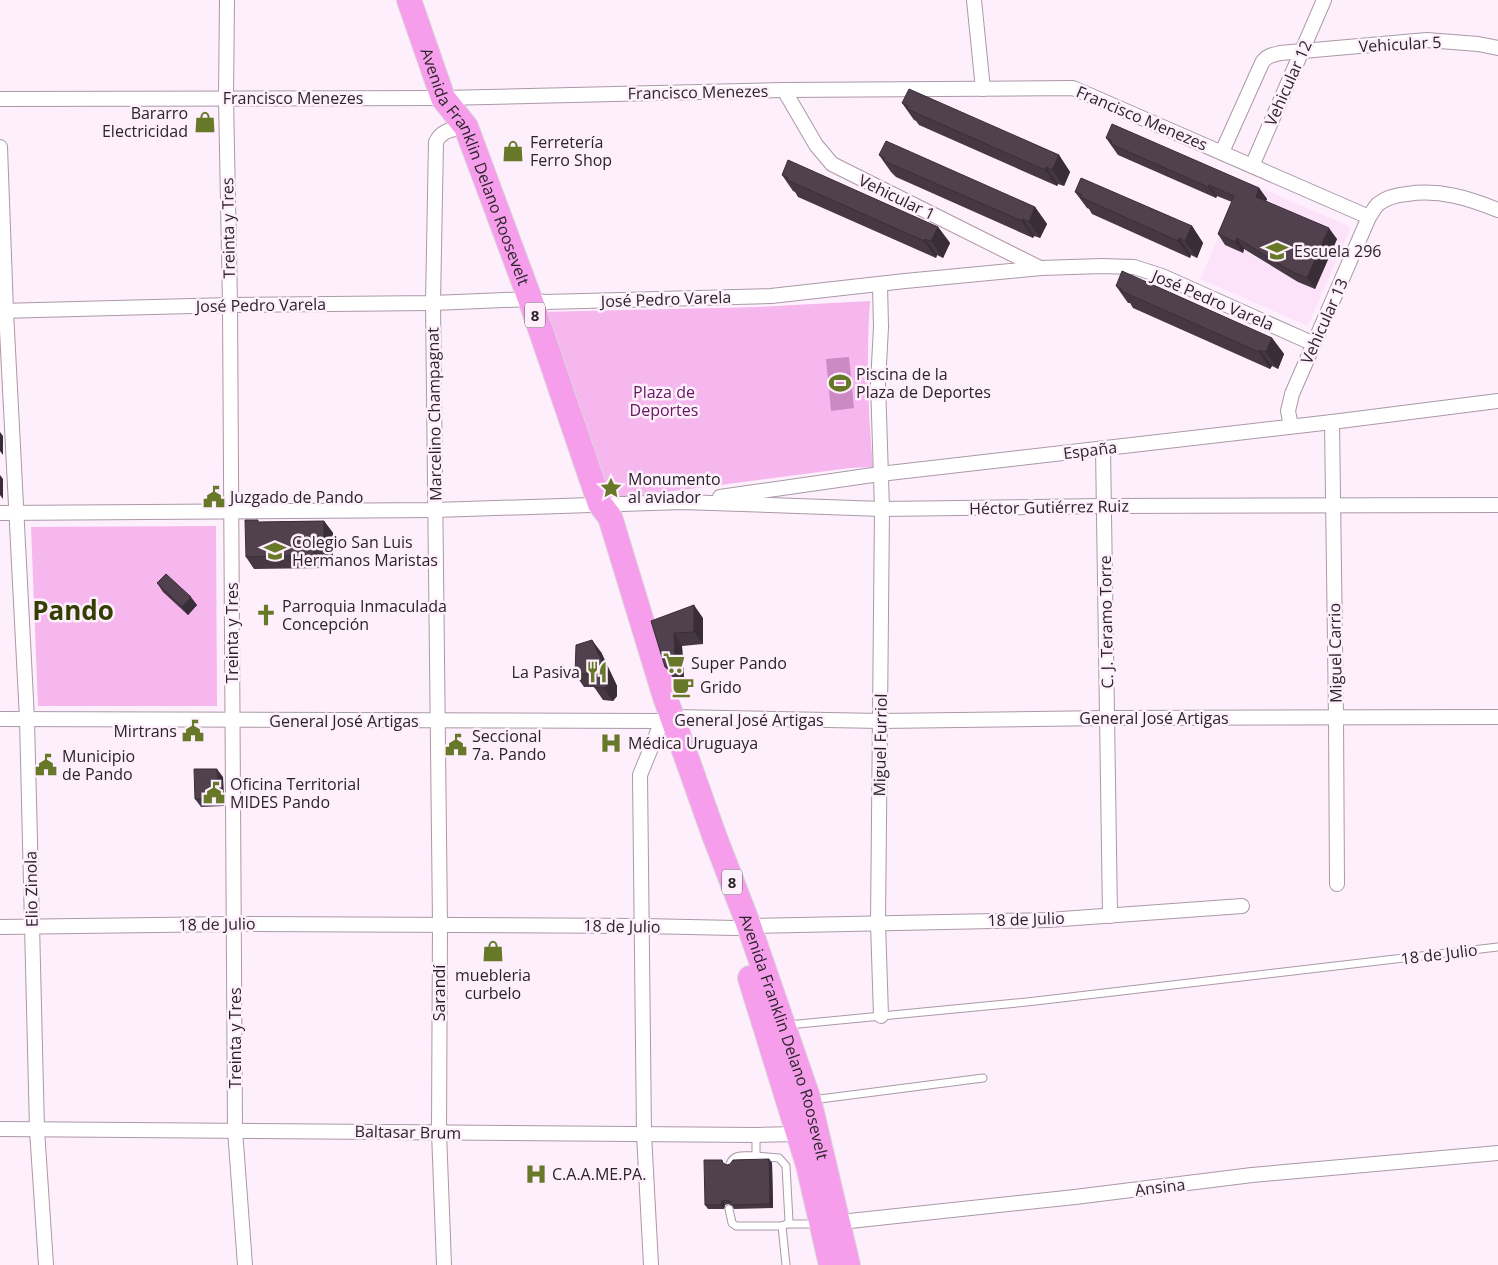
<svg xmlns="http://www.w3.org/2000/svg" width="1498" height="1265" font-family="'Open Sans',sans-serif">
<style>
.built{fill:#fde3f9}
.green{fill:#f5b7ed}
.water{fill:#cb8ac3}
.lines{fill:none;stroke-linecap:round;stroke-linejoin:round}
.service-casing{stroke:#aa99a8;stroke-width:9}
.minor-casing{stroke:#aa99a8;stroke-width:16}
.trunk-casing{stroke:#d9d8d9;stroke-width:26}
.service{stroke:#fff;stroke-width:7}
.minor{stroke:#fff;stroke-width:14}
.trunk{stroke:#f69eec;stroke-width:24}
.wall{fill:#463843}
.shaded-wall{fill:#392e37}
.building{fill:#51414e;stroke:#392e37}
.labels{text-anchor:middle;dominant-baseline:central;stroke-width:5;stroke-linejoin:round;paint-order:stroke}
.shield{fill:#feeffc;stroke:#6a6269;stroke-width:1}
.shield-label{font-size:15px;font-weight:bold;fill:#2b252a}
.street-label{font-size:16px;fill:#2b252a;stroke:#feeffc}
.poi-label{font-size:16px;fill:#2b252a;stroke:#feeffc;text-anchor:start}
.park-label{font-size:16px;fill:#63155e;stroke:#feeffc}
.town-label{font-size:26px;font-weight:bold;fill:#333f03;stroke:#feeffc}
</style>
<rect width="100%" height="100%" fill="#feeffc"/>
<!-- built -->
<path class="built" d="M1243 180 1351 227 1308 326 1200 279Z"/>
<!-- green -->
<g class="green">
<path d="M870 301C866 357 868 412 873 467L850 468 629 497 602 499 539 312 759 307Z"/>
<path d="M216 526 217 706H38L31 527Z"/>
</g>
<!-- water -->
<path class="water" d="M849 357 854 408 831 411 826 359Z"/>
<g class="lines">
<!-- service casing -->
<g class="service-casing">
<g id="service">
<path d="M788 1025 1027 1002 1498 947"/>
<path d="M812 1100 983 1078"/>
<path d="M756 1156 779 1158 786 1166 789 1221 787 1224 782 1226"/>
<path d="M730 1164C734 1153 745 1156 756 1156V1135"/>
<path d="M729 1209 732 1223 736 1226H782L786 1265"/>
<path d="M787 1224H819"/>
</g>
</g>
<!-- minor casing -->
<g class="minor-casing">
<g id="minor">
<path d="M227 0 226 97 230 305 235 1130 245 1265"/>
<path d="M974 0 983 89"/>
<path d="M784 90 816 145 832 164 1040 268"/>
<path d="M0 99 443 98 784 90 1073 88 1369 217"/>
<path d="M0 147 6 311 27 719 37 1130 46 1265"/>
<path d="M1222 152 1262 63C1266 56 1272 55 1280 53L1427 40 1478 44 1498 48"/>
<path d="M1252 166 1324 0"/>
<path d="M880 285 881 327 878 383 882 509 878 923 881 1016"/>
<path d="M0 311 230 305 433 303 530 299 545 302 771 296 905 281 1041 268 1102 266 1134 267 1162 276 1314 344"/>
<path d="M1332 422 1336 717 1337 884"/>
<path d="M1291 426 1288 411 1292 394 1369 217C1372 213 1374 208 1378 204 1387 197 1396 195 1407 194 1440 189 1468 198 1498 210"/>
<path d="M1103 448 1110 916"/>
<path d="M720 497 880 474 1332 422 1498 401"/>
<path d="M0 513 435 510 682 502 882 509 1104 506 1498 505"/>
<path d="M0 719 662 721 673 717 880 721 1108 718 1498 717"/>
<path d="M0 927 234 924 643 926 735 928 749 926 1048 920 1242 906"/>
<path d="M0 1129 756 1135 798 1134 804 1132"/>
<path d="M831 1223 1075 1197 1252 1175 1498 1153"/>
<path d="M444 1265 439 1132 440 924 433 303 436 142C442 129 453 130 466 127"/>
<path d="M651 1265 644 1134 640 775 662 721"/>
</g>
</g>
<!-- trunk casing -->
<g class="trunk-casing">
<g id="trunk">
<path id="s1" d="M409 0 443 98 466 127 530 299 600 504 610 517 665 697 714 835 749 926 809 1100 848 1265"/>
<path d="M750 978 808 1165 831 1265"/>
</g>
</g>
<!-- service -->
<use href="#service" class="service"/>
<!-- minor -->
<use href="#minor" class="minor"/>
<!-- trunk -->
<use href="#trunk" class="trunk"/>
</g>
<!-- wall -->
<g class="wall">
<path d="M902 103 1059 155 1070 172 1064 186 1058 184 1057 186 919 125 916 121 914 120Z"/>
<path d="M1106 138 1259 188 1267 199 1266 201 1337 239 1315 289 1298 282 1244 249 1243 253 1225 245 1218 234 1232 202 1217 196 1216 198 1118 155Z"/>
<path d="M879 155 1035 207 1047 224 1040 238 1034 236 1033 238 896 177 891 172Z"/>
<path d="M782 175 938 227 950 243 943 258 937 255 936 258 798 197 795 192 793 191Z"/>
<path d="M1075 192 1192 226 1203 243 1197 258 1191 255 1190 258 1092 214 1089 209 1087 208Z"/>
<path d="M1116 286 1272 338 1284 354 1278 369 1272 366 1270 369 1133 308 1130 303H1128Z"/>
<path d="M324 521 333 533V562H323V568L254 569 246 557 260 522Z"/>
<path d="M157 583 197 605 188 615 163 592Z"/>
<path d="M703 618V644L682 646 684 679H674L665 667 651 621Z"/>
<path d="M601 652 617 686V696L613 701 603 700 594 687H584L575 674Z"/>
<path d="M223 777 224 806 201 807 195 799Z"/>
<path d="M769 1159 772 1163 773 1208 734 1209 732 1205 728 1204 725 1205 724 1209H708L705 1205 725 1164 727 1165Z"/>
</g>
<!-- shaded-wall -->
<g class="shaded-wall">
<path d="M1059 155 1070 172 1064 186 1052 170Z"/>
<path d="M1046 167 1058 184 1057 186 1045 170Z"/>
<path d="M1209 185 1217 196 1216 198 1208 187Z"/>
<path d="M1259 188 1267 199 1263 207 1256 197Z"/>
<path d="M1035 207 1047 224 1040 238 1029 222Z"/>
<path d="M1023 219 1034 236 1033 238 1022 221Z"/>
<path d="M1192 226 1203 243 1197 258 1185 241Z"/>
<path d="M938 227 950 243 943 258 931 241Z"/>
<path d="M1329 228 1337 239 1315 289 1307 278Z"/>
<path d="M1179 238 1191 255 1190 258 1178 241Z"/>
<path d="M1237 238 1244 249 1243 253 1235 242Z"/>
<path d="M925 239 937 255 936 258 924 241Z"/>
<path d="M1272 338 1284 354 1278 369 1266 352Z"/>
<path d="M1260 350 1272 366 1270 369 1259 352Z"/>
<path d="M0 432 3 436V455L0 451Z"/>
<path d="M0 475 3 479V499L0 495Z"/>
<path d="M324 521 333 533V562L324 550Z"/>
<path d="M314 550 323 562V568L314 555Z"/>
<path d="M191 597 197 605 188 615 182 607Z"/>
<path d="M694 605 703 618V644L694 632Z"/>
<path d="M674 633 682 646 684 679 675 667Z"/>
<path d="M592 640 601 652 617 686V696L613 701 604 688Z"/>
<path d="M217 769 223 777 224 806 218 798Z"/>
<path d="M769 1159 772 1163 773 1208 770 1204Z"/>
<path d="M722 1201 725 1205 724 1209 721 1205Z"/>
</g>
<!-- building -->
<g class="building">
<path d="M909 89 1059 155 1052 170 1046 167 1045 170 907 109 908 106 902 103Z"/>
<path d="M1112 124 1259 188 1256 197 1329 228 1307 278 1291 271 1237 238 1235 242 1218 234 1234 196 1209 185 1208 187 1111 144 1112 141 1106 138Z"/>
<path d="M886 141 1035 207 1029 222 1023 219 1022 221 884 161 885 158 879 155Z"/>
<path d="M788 160 938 227 931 241 925 239 924 241 787 180 788 178 782 175Z"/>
<path d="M1081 178 1192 226 1185 241 1179 238 1178 241 1080 197 1082 195 1075 192Z"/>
<path d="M1122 271 1272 338 1266 352 1260 350 1259 352 1121 291 1122 289 1116 286Z"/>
<path d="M245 520H258V522L324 521V550H314V555L246 557Z"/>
<path d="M166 574 191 597 182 607 157 583Z"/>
<path d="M694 605V632L674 633 675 667H665L651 621Z"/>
<path d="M592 640 608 674 609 684 604 688 594 687V674H575L576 645Z"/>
<path d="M194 769H217L218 798 195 799Z"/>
<path d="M769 1159 770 1204 731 1205 730 1201 725 1200 722 1201 721 1205H705L704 1160H722L723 1163 727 1165 730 1164 733 1160Z"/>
</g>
<!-- icons -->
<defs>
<g id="shop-bare" transform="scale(1.725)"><path d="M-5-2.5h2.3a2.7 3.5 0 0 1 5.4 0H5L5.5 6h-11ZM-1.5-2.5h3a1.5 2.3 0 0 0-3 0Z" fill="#677928" stroke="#feeffc" stroke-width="2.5" paint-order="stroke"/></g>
<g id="school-bare" transform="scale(1.725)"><path d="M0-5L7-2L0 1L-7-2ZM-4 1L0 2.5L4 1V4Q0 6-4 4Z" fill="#677928" stroke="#feeffc" stroke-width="2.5" paint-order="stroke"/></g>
<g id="stadium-bare" transform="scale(1.725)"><path d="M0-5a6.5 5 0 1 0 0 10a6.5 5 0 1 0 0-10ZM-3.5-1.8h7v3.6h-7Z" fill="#677928" stroke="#feeffc" stroke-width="2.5" paint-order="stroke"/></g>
<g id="sight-bare" transform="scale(1.725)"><path d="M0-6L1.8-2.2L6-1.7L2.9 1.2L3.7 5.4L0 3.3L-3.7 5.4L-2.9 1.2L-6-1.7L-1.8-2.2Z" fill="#677928" stroke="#feeffc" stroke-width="2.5" paint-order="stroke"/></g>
<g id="civic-bare" transform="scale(1.725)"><path d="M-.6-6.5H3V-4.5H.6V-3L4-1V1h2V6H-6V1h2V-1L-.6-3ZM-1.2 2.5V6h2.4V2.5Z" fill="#677928" stroke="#feeffc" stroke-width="2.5" paint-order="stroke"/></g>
<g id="church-bare" transform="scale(1.725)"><path d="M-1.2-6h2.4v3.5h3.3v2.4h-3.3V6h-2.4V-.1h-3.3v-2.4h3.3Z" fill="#677928" stroke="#feeffc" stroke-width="2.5" paint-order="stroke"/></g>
<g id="supermarket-bare" transform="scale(1.725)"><path d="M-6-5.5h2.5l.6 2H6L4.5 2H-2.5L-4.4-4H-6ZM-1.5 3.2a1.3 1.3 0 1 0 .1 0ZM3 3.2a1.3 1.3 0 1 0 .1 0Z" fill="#677928" stroke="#feeffc" stroke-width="2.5" paint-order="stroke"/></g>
<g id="restaurant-bare" transform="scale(1.725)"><path d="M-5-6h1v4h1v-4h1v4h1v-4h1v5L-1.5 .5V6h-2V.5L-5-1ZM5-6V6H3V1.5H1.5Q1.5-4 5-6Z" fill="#677928" stroke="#feeffc" stroke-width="2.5" paint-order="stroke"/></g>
<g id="cafe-bare" transform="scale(1.725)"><path d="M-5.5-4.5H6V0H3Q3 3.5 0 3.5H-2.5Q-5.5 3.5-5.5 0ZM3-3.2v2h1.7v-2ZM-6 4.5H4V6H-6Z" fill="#677928" stroke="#feeffc" stroke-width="2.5" paint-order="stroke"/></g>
<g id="hospital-bare" transform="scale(1.725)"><path d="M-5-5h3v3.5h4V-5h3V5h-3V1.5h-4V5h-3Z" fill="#677928" stroke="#feeffc" stroke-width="2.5" paint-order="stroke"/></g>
</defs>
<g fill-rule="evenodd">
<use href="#shop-bare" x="205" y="122"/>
<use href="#shop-bare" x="513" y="151"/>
<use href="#school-bare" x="1277" y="251"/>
<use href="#stadium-bare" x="840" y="383"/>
<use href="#sight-bare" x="611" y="488"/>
<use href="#civic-bare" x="214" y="497"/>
<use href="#school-bare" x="275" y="551"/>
<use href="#church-bare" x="266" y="615"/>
<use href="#supermarket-bare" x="674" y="663"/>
<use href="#restaurant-bare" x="597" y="672"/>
<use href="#cafe-bare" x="683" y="687"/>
<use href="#civic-bare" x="193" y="731"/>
<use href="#hospital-bare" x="611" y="743"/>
<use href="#civic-bare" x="456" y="745"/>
<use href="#civic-bare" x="46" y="765"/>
<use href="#civic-bare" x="214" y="793"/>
<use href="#shop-bare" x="493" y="951"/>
<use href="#hospital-bare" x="536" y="1174"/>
</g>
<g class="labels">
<!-- shield labels -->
<g class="shield">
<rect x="525" y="302.5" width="20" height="25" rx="4"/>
<rect x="722" y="869.5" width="20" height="25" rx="4"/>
</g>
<g class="shield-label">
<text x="535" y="315">8</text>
<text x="732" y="882">8</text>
</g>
<!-- street labels -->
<g class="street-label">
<text transform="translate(1400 44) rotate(-3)">Vehicular 5</text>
<text transform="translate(1288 83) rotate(-66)">Vehicular 12</text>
<text transform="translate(698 92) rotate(-1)">Francisco Menezes</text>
<text x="293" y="98">Francisco Menezes</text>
<text transform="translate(1142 118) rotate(23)">Francisco Menezes</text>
<text stroke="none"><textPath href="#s1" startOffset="180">Avenida Franklin Delano Roosevelt</textPath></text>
<text transform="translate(897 197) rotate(26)">Vehicular 1</text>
<text transform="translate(228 228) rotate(-91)">Treinta y Tres</text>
<text transform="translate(666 299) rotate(-2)">José Pedro Varela</text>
<text transform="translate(1213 300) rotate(23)">José Pedro Varela</text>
<text transform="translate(261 305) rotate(-1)">José Pedro Varela</text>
<text transform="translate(1324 321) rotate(-66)">Vehicular 13</text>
<text transform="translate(434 414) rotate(-91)">Marcelino Champagnat</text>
<text transform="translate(1090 450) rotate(-7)">España</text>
<text transform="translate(1049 507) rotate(-1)">Héctor Gutiérrez Ruiz</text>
<text transform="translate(1106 622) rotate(-91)">C. J. Teramo Torre</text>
<text transform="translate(232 633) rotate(-90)">Treinta y Tres</text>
<text transform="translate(1335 653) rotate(-91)">Miguel Carrio</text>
<text x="1154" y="718">General José Artigas</text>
<text x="749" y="720">General José Artigas</text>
<text x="344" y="721">General José Artigas</text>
<text transform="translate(880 745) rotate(-89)">Miguel Furriol</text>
<text transform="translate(31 889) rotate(-91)">Elio Zinola</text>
<text transform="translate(1026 919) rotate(-2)">18 de Julio</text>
<text transform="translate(217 924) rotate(-1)">18 de Julio</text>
<text transform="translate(622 926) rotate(1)">18 de Julio</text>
<text transform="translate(1439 954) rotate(-7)">18 de Julio</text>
<text transform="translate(439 993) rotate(-90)">Sarandí</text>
<text transform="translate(235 1038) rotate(-90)">Treinta y Tres</text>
<text stroke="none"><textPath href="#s1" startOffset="1106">Avenida Franklin Delano Roosevelt</textPath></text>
<text transform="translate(408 1132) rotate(1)">Baltasar Brum</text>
<text transform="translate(1160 1187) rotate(-7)">Ansina</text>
</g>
<!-- poi labels -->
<g class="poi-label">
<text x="188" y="113" text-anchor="end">Bararro<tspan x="188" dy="18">Electricidad</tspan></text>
<text x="530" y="142">Ferretería<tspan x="530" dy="18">Ferro Shop</tspan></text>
<text x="1294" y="251">Escuela 296</text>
<text x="856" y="374">Piscina de la<tspan x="856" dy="18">Plaza de Deportes</tspan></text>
<text x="628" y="479">Monumento<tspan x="628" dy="18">al aviador</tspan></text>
<text x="230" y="497">Juzgado de Pando</text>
<text x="292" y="542">Colegio San Luis<tspan x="292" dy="18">Hermanos Maristas</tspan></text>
<text x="282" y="606">Parroquia Inmaculada<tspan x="282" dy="18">Concepción</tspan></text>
<text x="691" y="663">Super Pando</text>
<text x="580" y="672" text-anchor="end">La Pasiva</text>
<text x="700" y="687">Grido</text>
<text x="177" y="731" text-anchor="end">Mirtrans</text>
<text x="472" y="736">Seccional<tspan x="472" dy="18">7a. Pando</tspan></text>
<text x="628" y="743">Médica Uruguaya</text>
<text x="62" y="756">Municipio<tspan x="62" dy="18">de Pando</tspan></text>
<text x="230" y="784">Oficina Territorial<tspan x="230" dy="18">MIDES Pando</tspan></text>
<text x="493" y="975" text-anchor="middle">muebleria<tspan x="493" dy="18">curbelo</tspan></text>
<text x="552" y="1174">C.A.A.ME.PA.</text>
</g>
<!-- park labels -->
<g class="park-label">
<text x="664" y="392">Plaza de<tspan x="664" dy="18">Deportes</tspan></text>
</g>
<!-- town labels -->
<g class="town-label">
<text x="73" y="610">Pando</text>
</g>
</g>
</svg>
